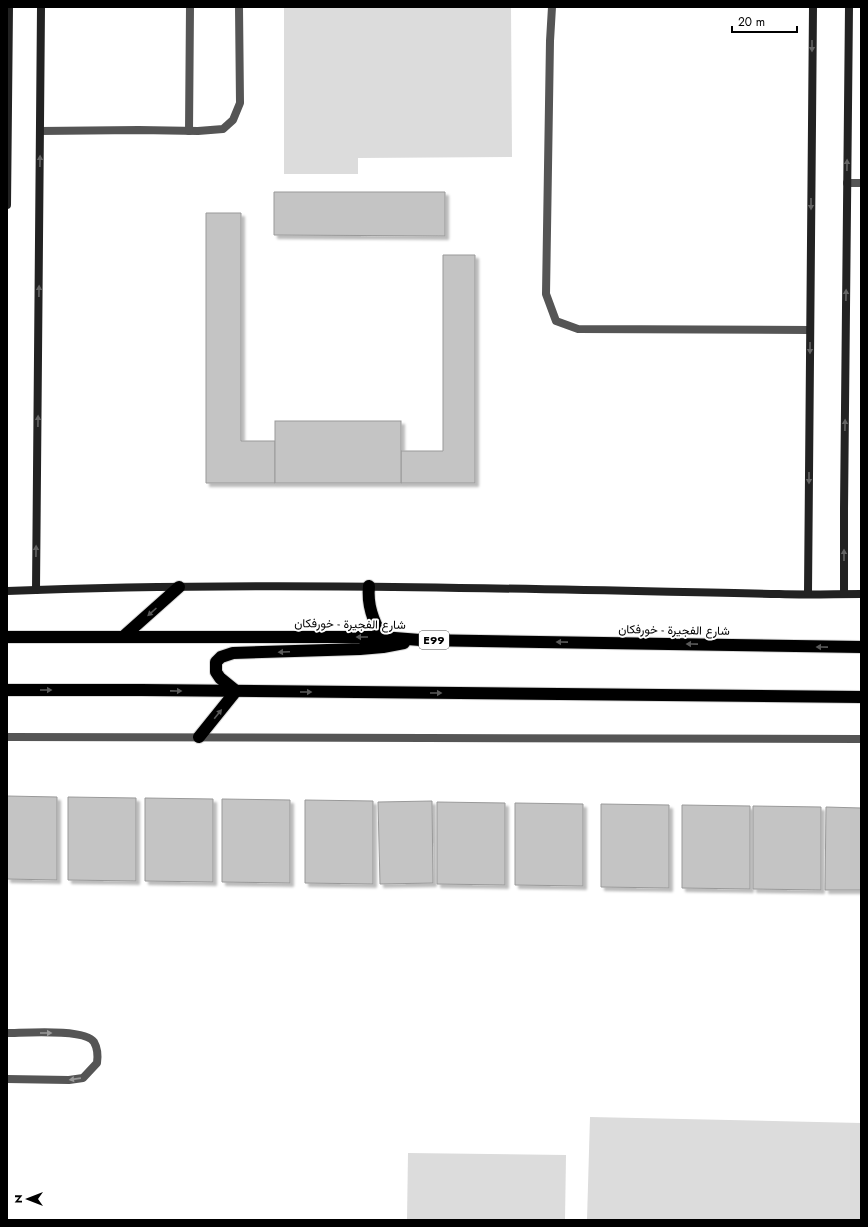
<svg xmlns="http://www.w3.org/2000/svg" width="868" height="1227" font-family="Jost,Vazirmatn,sans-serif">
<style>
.green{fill:#dcdcdc}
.building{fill:#c4c4c4;stroke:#999;filter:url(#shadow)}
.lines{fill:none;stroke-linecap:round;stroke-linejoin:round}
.highway-casing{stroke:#dbdbdb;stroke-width:14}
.lane{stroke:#555;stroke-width:8}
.street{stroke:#555;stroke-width:8}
.secondary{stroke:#222;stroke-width:8}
.highway{stroke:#000;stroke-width:12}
.oneway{fill:#646464}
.oneway2{fill:#595959}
.oneway3{fill:#999}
.labels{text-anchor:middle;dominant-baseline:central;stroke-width:4;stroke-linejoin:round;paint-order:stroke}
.shield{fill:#fff;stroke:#4c4c4c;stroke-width:1}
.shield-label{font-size:11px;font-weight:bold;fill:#000}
.street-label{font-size:12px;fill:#000;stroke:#fff}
</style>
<defs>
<filter id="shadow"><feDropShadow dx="3.5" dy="3.5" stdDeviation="1" flood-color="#0004"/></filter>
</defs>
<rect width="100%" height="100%" fill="#fff"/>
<!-- green -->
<g class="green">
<path d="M284 7H511L512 157 358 158V174H284Z"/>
<path d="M590 1117 861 1123V1220H587Z"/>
<path d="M408 1153 566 1155 565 1220H407Z"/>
</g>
<!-- building -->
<g class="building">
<path d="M274 192H445V236L274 235Z"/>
<path d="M206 213H241V441H275V483H206Z"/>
<path d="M443 255H475V483H401V451H443Z"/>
<rect x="275" y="421" width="126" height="62"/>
<path d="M7 796 57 797V880L7 879Z"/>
<path d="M68 797 136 798V881L68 880Z"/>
<path d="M145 798 213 799V882L145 881Z"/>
<path d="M222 799 290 800V883L222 882Z"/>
<path d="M305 800 373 801V884L305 883Z"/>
<path d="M432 801 433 883 380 884 378 802Z"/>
<path d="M437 802 505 803V885L437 884Z"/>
<path d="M515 803 583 804V886L515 885Z"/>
<path d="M601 804 669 805V888L601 887Z"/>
<path d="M682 805 750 806V889L682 888Z"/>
<path d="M753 806 821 807V890L753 889Z"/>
<path d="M826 807 861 808V890H825Z"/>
</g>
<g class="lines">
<!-- highway casing -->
<g class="highway-casing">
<g id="highway">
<path d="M369 586C367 605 373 620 382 637"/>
<path d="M124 636 179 587"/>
<path d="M7 637H382L420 640 861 647"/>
<path d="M7 690H141L861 697"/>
<path d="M199 737 236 691 220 678 216 672V662L221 657 233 653 360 649 383 647 404 643"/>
</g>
</g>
<!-- lane -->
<g class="lane">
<path d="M552 7 550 41 546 294 556 321 578 329 810 330"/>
<path d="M40 131 139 130 198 131 223 129 233 120 240 103 239 7"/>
<path d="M189 131 190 7"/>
<path d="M7 737 861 739"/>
<path d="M7 1033C24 1033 85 1028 94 1042 98 1049 98 1056 97 1063L83 1078 69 1080 7 1079"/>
</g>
<!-- street -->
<path class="street" d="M847 183H861"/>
<!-- secondary -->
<g class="secondary">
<path d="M7 205 9 7"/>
<path d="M36 590 41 7"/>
<path d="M7 591C264 581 522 589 779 594 807 595 834 594 861 594"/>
<path d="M808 593 813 7"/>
<path d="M844 594V509L849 7"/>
</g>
<!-- highway -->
<use href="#highway" class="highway"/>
</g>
<!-- one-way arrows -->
<defs><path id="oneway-solid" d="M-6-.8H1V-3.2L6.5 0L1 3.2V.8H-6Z"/></defs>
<g class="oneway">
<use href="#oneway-solid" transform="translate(812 46) rotate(90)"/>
<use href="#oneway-solid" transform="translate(40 161) rotate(-89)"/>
<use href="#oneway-solid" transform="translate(847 165) rotate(-89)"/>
<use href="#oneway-solid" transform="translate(811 204) rotate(90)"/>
<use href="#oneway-solid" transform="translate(39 291) rotate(-89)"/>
<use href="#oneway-solid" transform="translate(846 295) rotate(-89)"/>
<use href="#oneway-solid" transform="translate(810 348) rotate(90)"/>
<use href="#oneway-solid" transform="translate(38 421) rotate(-89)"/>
<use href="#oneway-solid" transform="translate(845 425) rotate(-89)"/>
<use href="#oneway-solid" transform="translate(809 478) rotate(90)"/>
<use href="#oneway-solid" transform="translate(36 551) rotate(-89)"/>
<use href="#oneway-solid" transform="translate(844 555) rotate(-90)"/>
</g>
<g class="oneway2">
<use href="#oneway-solid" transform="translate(152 612) rotate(138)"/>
<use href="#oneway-solid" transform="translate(362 637) rotate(-180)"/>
<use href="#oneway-solid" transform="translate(562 642) rotate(-179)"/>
<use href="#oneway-solid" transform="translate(692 644) rotate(-179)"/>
<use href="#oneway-solid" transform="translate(822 647) rotate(-179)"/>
<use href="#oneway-solid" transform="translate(284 652) rotate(178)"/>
<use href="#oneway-solid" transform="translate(46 690)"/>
<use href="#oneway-solid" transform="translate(176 691) rotate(1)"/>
<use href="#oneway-solid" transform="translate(306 692)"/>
<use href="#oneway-solid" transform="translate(436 693)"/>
<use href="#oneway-solid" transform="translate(218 714) rotate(-51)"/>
</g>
<g class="oneway3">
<use href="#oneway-solid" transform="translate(46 1033)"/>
<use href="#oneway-solid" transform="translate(75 1079) rotate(172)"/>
</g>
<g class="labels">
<!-- shield labels -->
<rect class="shield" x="419" y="631" width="30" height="18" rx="3"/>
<g class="shield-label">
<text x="434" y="640">E99</text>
</g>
<!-- street labels -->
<g class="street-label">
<text transform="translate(350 624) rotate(1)">شارع الفجيرة - خورفكان</text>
<text transform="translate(674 630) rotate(1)">شارع الفجيرة - خورفكان</text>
</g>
</g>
<!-- border -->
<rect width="868" height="1227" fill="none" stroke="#000000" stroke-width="16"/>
<!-- north arrow -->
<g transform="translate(28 1199) rotate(270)" stroke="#ffffff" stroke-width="3" paint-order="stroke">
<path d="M0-3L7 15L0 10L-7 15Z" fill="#000000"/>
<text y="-6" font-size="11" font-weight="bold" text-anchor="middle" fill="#000000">N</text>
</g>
<!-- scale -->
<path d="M732 26v6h65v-6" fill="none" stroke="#000000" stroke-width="2"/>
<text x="738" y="26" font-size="12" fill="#000000" stroke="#ffffff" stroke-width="3" paint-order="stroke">20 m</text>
</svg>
